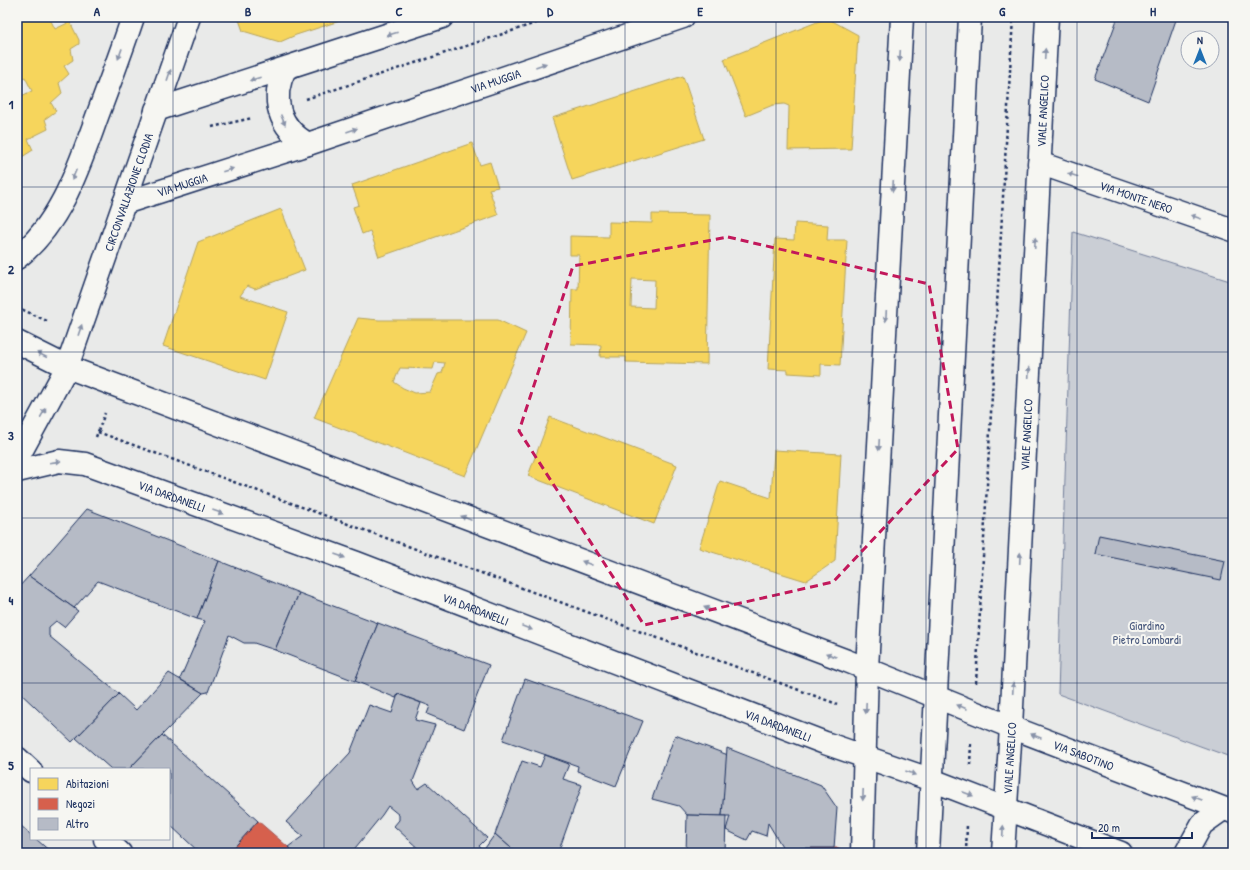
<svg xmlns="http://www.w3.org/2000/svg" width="1250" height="870" font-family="'Patrick Hand',sans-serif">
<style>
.green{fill:#caced5;stroke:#727e9a}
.homes{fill:#f6d55c;stroke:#b4a35d;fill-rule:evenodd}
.shops{fill:#d6604d;stroke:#9e5152}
.building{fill:#b6bbc6;stroke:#1b2f5e}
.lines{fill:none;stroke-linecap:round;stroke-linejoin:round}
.minor-casing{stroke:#1b2f5e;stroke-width:25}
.tertiary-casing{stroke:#1b2f5e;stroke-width:25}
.primary-casing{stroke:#1b2f5e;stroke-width:25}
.path{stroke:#1b2f5e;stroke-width:2.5;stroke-dasharray:3 3;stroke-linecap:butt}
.minor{stroke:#f6f6f2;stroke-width:22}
.tertiary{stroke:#f6f6f2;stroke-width:22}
.primary{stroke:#f6f6f2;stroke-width:22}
.oneway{fill:#8892a8}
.marked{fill:none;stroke:#c2185b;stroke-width:3;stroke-dasharray:8 5;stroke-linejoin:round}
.grid{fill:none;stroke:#1b2f5e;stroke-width:1;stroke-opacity:0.55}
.labels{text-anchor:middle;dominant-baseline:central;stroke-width:4;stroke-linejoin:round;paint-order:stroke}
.street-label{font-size:12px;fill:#1b2f5e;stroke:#f6f6f2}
.park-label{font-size:12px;fill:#47577c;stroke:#f6f6f2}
.neatline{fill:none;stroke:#1b2f5e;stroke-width:1.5}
.grid-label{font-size:13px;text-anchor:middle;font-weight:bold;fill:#1b2f5e}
</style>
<rect width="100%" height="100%" fill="#e9eae9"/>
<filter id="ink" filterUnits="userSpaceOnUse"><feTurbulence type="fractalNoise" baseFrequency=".025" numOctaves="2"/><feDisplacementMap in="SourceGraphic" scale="8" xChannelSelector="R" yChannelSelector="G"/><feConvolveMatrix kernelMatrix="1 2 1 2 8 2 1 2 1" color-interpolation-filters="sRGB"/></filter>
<g filter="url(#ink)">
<!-- green -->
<path class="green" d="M1073 232 1233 282V758L1058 694Z"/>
<!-- homes -->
<g class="homes">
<path d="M17 17H49L55 29 70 22 79 40V44L71 49 73 60 64 66 69 74 59 83 62 93 51 103 56 111 45 119 48 129 28 139 33 150 22 157 21 162 17 164V98L32 91 25 77 17 81Z"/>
<path d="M238 17H352L296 35 280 42 243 31Z"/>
<path d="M827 18 858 35 851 149 788 150 789 106 784 104 773 105 746 116 724 59Z"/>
<path d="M683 76 704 139 572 180 552 118Z"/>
<path d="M472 143 480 165 490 162 498 187 489 189 498 215 379 257 370 231 362 234 353 207 359 205 352 185Z"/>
<path d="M281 209 305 270 255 289 247 286 240 296 288 312 265 380 163 346 198 242Z"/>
<path d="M652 214 710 215 707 364 626 362V357H600L601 345 571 344 572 289H578L579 255H570V236L609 237V222L652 223ZM632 279 655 280 654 308 631 307Z"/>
<path d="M795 223 828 225 827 240H847L840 365 821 364V375L788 373V370L768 369 775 239 794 240Z"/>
<path d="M358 318 379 320H498L526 333 465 476 314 418ZM435 362 445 363 442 373 438 374 430 392 415 393 403 388 394 382 400 368 433 369Z"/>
<path d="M550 417 677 465 654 524 528 476Z"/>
<path d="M774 450 841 454 835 561 806 581 699 548 720 481 771 498Z"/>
</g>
<!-- shops -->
<g class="shops">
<path d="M258 821 288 847 295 853H229Z"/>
<rect x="783" y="848" width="56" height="5"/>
</g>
<!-- building -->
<g class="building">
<path d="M1118 17H1177L1148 101 1095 79Z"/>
<path d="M87 509 219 561 197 619 98 581 74 608 29 576Z"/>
<path d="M1099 535 1225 561 1221 580 1095 554Z"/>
<path d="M219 561 299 593 275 650 254 643H244L229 635 208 692 203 693 180 679 205 621 197 619Z"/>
<path d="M29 576 78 611 64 627 56 621 49 627V636L119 694 72 742 17 690V589Z"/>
<path d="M299 593 378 623 355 681 275 650Z"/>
<path d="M378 623 489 665 464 729 427 714 430 706 398 694 396 698 355 681Z"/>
<path d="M169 673 203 693 129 769H111L76 738 119 694 136 710Z"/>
<path d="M525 679 643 721 616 786 577 771 578 766 503 740Z"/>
<path d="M398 694 421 703 415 720 435 725 413 781 418 789 427 783 487 838 479 846 483 851 495 834 517 853H423L394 826 399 820V815L388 806 382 815 351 853H295L288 847 303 836 286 822 350 753 369 705 392 713Z"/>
<path d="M162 735 258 821 229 853H200L169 824V769H129Z"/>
<path d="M675 735 728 755 722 816 687 815 679 806 652 799Z"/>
<path d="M727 748 821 785 837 808 834 848H783L768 823 766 836 752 831 747 840 726 830 730 816H722Z"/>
<path d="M545 755 569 764 563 779 582 785 558 853H517L495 834 522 761 540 767Z"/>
<path d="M687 815 726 816 725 853H686Z"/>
<path d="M17 822 31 835V839H36L52 853H17Z"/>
</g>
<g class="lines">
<!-- minor casing -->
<g class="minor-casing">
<g id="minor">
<path d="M285 69C270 99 279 128 308 144"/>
<path d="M156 110 442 17"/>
<path id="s1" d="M1039 163 1233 230"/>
<path id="s2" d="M124 203 308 144 683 17"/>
<path id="s3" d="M17 342 67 367 847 661 1011 727 1233 812"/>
<path id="s4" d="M17 471 59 461 85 464 357 563 825 743 932 780 1121 853"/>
<path d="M17 758 31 771"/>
<path d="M105 839 120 853"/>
<path d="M862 853 867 669 902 17"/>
<path id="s5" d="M1003 853 1011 727 1047 17"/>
<path d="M1186 853 1202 824 1223 809"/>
</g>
</g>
<!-- tertiary casing -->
<g class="tertiary-casing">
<path id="tertiary" d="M928 853 970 17"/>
</g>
<!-- primary casing -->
<g class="primary-casing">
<g id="primary">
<path d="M17 258C62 222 79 166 98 114 110 82 122 50 133 17"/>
<path id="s6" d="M17 459 67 367 189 17"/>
</g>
</g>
<!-- path -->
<g class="path">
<path d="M306 99 554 17"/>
<path d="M212 127 252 118"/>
<path d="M17 307 49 322"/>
<path d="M98 432 837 704"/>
<path d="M96 437 105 413"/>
<path d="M976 683 1013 17"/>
<path d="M970 765 971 742"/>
<path d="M966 853 967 824"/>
</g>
<!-- minor -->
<use href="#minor" class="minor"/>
<!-- tertiary -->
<use href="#tertiary" class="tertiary"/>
<!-- primary -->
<use href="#primary" class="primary"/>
</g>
<!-- one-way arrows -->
<defs><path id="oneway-solid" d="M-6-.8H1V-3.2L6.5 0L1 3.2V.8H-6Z"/></defs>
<g class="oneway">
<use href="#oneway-solid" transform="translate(392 34) rotate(162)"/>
<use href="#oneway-solid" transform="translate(120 54) rotate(110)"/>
<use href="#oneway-solid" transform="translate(1045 54) rotate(-87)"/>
<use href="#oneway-solid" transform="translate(900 56) rotate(93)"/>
<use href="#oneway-solid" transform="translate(541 65) rotate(-19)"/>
<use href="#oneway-solid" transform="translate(169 75) rotate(-71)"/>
<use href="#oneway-solid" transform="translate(255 79) rotate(162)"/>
<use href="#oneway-solid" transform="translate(283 120) rotate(67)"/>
<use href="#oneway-solid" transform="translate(352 130) rotate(-19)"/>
<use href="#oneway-solid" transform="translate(228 170) rotate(-18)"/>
<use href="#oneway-solid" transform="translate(74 175) rotate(113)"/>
<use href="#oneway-solid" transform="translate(1073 175) rotate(-161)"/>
<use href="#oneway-solid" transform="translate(893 186) rotate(93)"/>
<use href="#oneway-solid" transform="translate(1196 217) rotate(-161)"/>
<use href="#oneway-solid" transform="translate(1035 243) rotate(-87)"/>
<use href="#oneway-solid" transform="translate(886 316) rotate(93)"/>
<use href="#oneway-solid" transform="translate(80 330) rotate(-71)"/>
<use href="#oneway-solid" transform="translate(42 355) rotate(-153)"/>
<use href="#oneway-solid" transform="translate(1029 372) rotate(-87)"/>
<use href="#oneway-solid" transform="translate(43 413) rotate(-60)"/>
<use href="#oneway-solid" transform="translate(879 445) rotate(93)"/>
<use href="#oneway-solid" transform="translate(55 462) rotate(-7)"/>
<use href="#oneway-solid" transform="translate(218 512) rotate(20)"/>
<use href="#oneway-solid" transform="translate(466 518) rotate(-159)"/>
<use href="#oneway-solid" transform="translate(340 556) rotate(20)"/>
<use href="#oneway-solid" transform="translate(1020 558) rotate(-87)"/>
<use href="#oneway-solid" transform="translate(587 563) rotate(-159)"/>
<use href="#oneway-solid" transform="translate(709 609) rotate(-159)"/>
<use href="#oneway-solid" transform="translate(527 628) rotate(21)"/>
<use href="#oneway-solid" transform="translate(831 655) rotate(-159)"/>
<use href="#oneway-solid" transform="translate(1013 688) rotate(-87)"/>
<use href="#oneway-solid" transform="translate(962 707) rotate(-157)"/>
<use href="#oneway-solid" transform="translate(866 708) rotate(92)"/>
<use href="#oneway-solid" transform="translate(1036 736) rotate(-158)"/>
<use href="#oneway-solid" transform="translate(911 773) rotate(20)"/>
<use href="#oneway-solid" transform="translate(968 794) rotate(21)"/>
<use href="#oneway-solid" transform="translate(863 795) rotate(92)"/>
<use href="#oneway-solid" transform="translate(1197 798) rotate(-159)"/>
<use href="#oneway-solid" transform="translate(1003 831) rotate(-87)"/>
</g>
</g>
<!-- marked area -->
<path class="marked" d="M728 237 929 284 958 449 833 582 644 625 519 431 573 266Z"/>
<!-- grid -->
<path class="grid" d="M173 17V853M324 17V853M474 17V853M625 17V853M776 17V853M926 17V853M1077 17V853M17 187H1233M17 352H1233M17 518H1233M17 683H1233"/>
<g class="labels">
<!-- street labels -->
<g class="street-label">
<text stroke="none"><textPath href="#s2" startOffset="391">VIA MUGGIA</textPath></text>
<text stroke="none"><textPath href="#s5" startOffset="743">VIALE ANGELICO</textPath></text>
<text stroke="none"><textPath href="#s2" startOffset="61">VIA MUGGIA</textPath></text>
<text stroke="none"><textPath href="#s6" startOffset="290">CIRCONVALLAZIONE CLODIA</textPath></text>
<text stroke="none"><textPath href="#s1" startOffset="103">VIA MONTE NERO</textPath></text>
<text stroke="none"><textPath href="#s5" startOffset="419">VIALE ANGELICO</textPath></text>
<text stroke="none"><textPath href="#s4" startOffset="162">VIA DARDANELLI</textPath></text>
<text stroke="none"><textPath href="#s4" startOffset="486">VIA DARDANELLI</textPath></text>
<text stroke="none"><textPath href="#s4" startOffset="810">VIA DARDANELLI</textPath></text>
<text stroke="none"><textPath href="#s3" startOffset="1144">VIA SABOTINO</textPath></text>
<text stroke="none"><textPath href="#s5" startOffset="95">VIALE ANGELICO</textPath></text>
</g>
<!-- park labels -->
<g class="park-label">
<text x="1147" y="625">Giardino<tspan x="1147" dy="14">Pietro Lombardi</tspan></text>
</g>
</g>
<!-- margin -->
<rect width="1250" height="870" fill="none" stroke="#f6f6f2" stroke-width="44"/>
<!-- legend -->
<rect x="30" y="768" width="140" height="72" fill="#f6f6f2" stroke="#9ea6b7"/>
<rect x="38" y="778" width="20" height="12" fill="#f6d55c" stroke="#9ea6b7"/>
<text x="66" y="788" font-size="12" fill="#1b2f5e">Abitazioni</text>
<rect x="38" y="798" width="20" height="12" fill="#d6604d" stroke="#9ea6b7"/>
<text x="66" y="808" font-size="12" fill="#1b2f5e">Negozi</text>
<rect x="38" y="818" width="20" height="12" fill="#b6bbc6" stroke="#9ea6b7"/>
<text x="66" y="828" font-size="12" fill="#1b2f5e">Altro</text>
<!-- north arrow -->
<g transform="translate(1200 50)"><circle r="19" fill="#f6f6f2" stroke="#9ea6b7"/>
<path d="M0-3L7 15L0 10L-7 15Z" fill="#1f6fb2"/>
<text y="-6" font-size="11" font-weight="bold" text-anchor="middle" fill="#1b2f5e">N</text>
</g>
<!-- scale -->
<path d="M1092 832v6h100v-6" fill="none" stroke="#1b2f5e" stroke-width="2"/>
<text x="1098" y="832" font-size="12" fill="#1b2f5e" stroke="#f6f6f2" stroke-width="3" paint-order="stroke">20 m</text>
<rect x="22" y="22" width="1206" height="826" class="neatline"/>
<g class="grid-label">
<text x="97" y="16">A</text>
<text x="248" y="16">B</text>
<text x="399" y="16">C</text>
<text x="550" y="16">D</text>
<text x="700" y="16">E</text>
<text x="851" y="16">F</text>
<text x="1002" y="16">G</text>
<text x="1153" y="16">H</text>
<text x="11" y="109">1</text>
<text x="11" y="274">2</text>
<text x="11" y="440">3</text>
<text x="11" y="605">4</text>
<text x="11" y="770">5</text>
</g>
</svg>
